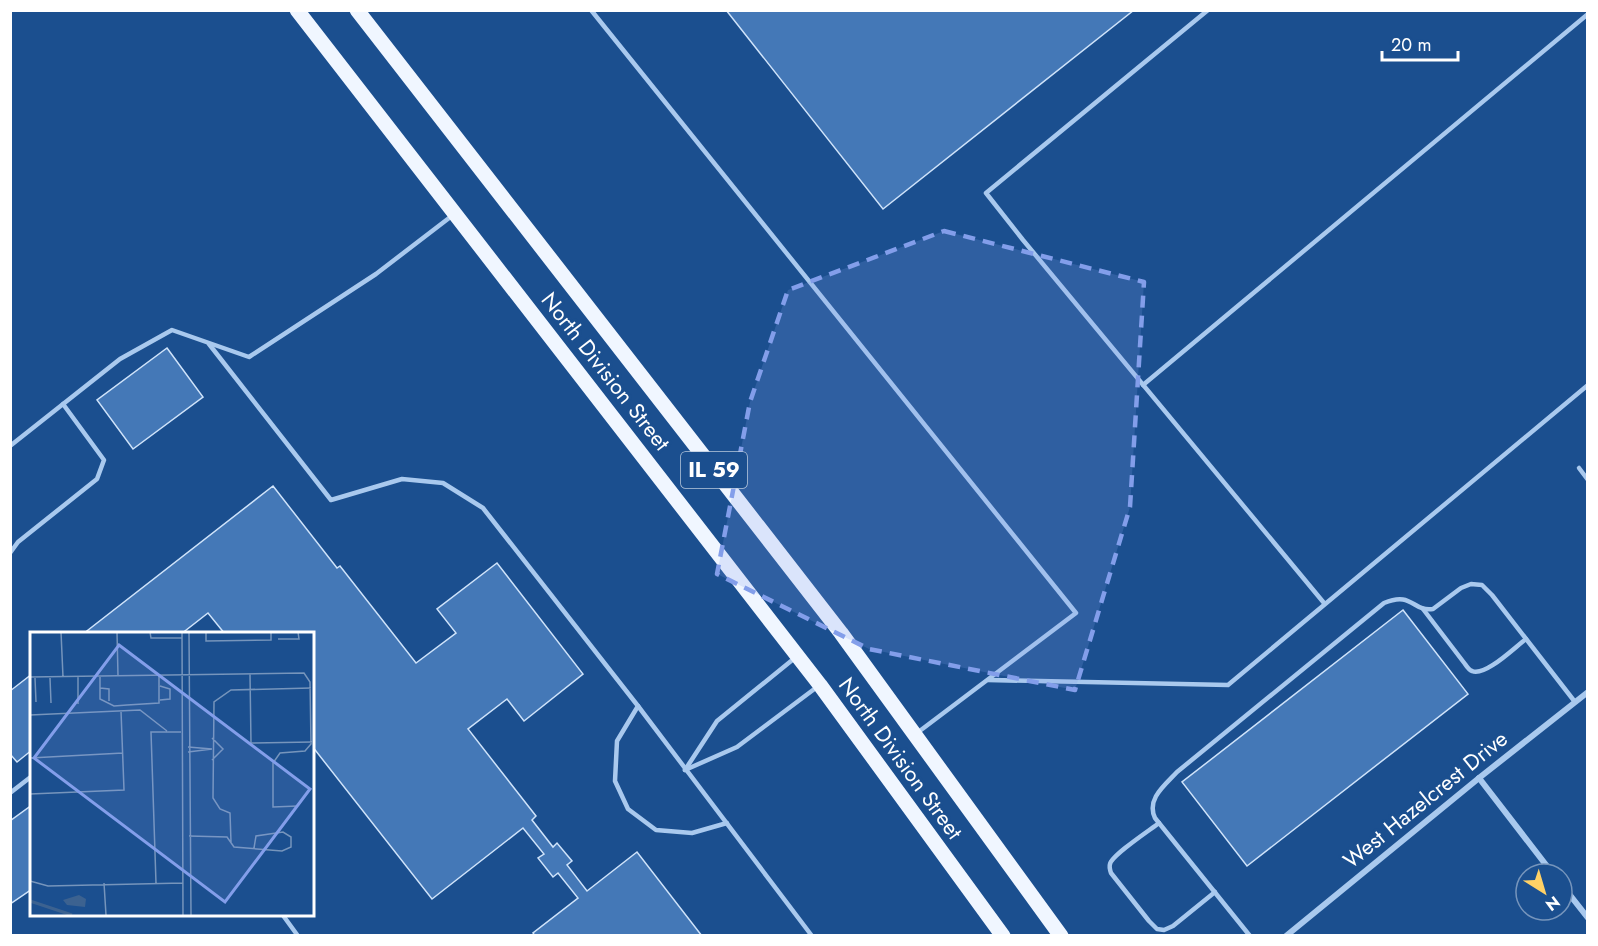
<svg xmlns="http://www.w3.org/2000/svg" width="1598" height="946" font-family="Jost,sans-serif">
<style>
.building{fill:#4478b7;stroke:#cfe3fa;stroke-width:1.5}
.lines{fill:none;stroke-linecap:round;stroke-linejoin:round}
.service{stroke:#a9c9ee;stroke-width:4.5}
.minor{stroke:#a9c9ee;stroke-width:6}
.primary{stroke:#f0f6ff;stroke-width:15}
.marked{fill:#839eea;fill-opacity:0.2;stroke:#839eea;stroke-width:4.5;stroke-dasharray:12 8;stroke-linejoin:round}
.labels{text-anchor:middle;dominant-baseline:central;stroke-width:6;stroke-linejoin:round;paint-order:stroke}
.shield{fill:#1b4f8f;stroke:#bbcadd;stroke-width:1.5}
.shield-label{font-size:21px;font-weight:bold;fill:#fff}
.street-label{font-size:22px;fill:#fff;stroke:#1b4f8f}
.inset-river{fill:none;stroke:#3c6290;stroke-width:3}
.inset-road{fill:none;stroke:#7695bc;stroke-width:1.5}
.view{fill:#839eea;fill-opacity:0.15;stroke:#839eea;stroke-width:3}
.inset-edge{fill:none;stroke:#fff;stroke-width:3}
</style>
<rect width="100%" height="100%" fill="#1b4f8f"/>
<!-- building -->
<g class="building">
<path d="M726 10H1134L883 209Z"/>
<path d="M167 348 203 397 133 449 97 400Z"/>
<path d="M273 486 337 568 340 566 416 663 456 633 437 609 497 563 583 674 524 721 507 699 468 729 536 816 532 820 553 847 557 843 572 861 567 865 587 891 637 852 702 936H535L533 933 578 898 558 873 553 877 538 858 544 854 523 828 432 899 312 746V634H225L208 613 181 634H83Z"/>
<path d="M1403 610 1468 694 1247 866 1182 782Z"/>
<path d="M32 674V750L17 762 10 754V691Z"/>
<path d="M32 805V889L10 904V821Z"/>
</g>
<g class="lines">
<!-- service -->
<g class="service">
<path d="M591 10 1076 613 917 733"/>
<path d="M1208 10 986 193 1023 240 1324 603"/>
<path d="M209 344 331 500 402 479 443 483 483 508 638 706 812 936"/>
<path d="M1143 385 1588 14"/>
<path d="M10 446 120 359 172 330 249 357 376 274 453 215"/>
<path d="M1579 468 1588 480"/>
<path d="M10 553 18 542 97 479 104 460 63 404"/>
<path d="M1423 609 1465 664C1467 667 1469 670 1472 671 1485 677 1515 647 1526 639"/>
<path d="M988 680 1228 685 1588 385"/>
<path d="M638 706 617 741 615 781 628 809 656 830 692 833 727 823"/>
<path d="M685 770 717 721 796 657"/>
<path d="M685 770 737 747 817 687"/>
<path d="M10 793 32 776"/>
<path d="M1159 823C1150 830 1112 855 1110 864 1109 867 1110 870 1111 873L1149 921 1157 929 1164 930 1173 926 1215 892"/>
<path d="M282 914 298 936"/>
<path d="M1250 936 1155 818C1146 799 1165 785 1177 772L1384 603C1413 591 1412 612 1433 609L1461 588 1471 584 1482 585 1492 595 1575 702"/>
</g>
<!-- minor -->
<g class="minor">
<path d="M1479 778 1553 874"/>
<path d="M1562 885 1588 918"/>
<path d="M1286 936 1479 778 1588 692"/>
</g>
<!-- primary -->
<g class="primary">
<path d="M297 10 820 685 1003 936"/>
<path d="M357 10 841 633 1061 936"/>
</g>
</g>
<!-- marked area -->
<path class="marked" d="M944 231 1144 282 1130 507 1075 690 869 649 717 574 750 402 788 290Z"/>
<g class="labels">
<!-- shield labels -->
<rect class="shield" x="681" y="452" width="66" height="36" rx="4.5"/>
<g class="shield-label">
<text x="714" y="470">IL 59</text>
</g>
<!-- street labels -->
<g class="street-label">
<text transform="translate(606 371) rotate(52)">North Division Street</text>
<text transform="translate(901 758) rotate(54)">North Division Street</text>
<text transform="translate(1425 799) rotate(-39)">West Hazelcrest Drive</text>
</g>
</g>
<!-- overview -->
<g transform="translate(30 632)">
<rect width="284" height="284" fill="#1b4f8f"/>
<path d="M49 263 56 267 55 275 37 273 33 268Z" fill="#3c6290"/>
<path class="inset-river" d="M0 269 42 283"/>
<path class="inset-road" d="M31 0 33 45M87 0 88 44M120 0 121 6H152M152 0 153 283M159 0 161 283M176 0V9L241 8V0M248 7H269L268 0M220 42 221 111 282 110M0 45 274 41 280 50 281 112 275 119 250 121 243 131V175L268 174M48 45V72M70 45V67L84 74 97 73 129 71V43M5 46 6 70M20 46 21 71M130 54 140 57V67L130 68M70 56 79 57V69M0 83 110 78 137 99M182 106 193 117 182 128M158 115 182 117M158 120 182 117M0 126 93 121M0 162 94 158 91 79M159 204 197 205 204 215 252 219 261 215V205L253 200 226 204 224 216M201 210 200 181 190 177 183 166 184 70 201 58 281 56M0 249 18 254 153 251M74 251 76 283M126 251 121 100H151"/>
<path class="view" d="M89 13 280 157 195 270 4 126Z"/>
<rect width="284" height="284" class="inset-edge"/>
</g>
<!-- border -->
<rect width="1598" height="946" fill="none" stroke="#ffffff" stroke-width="24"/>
<!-- north arrow -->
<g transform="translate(1544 892) rotate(143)"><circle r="28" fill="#1b4f8f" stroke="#7695bc" stroke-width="1.5"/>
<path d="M0-4.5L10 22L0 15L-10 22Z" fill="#ffd166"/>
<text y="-9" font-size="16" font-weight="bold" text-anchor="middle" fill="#ffffff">N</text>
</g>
<!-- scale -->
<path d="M1382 51v9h76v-9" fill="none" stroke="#ffffff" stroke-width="3"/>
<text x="1391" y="51" font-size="18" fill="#ffffff" stroke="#1b4f8f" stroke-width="4.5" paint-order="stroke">20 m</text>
</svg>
